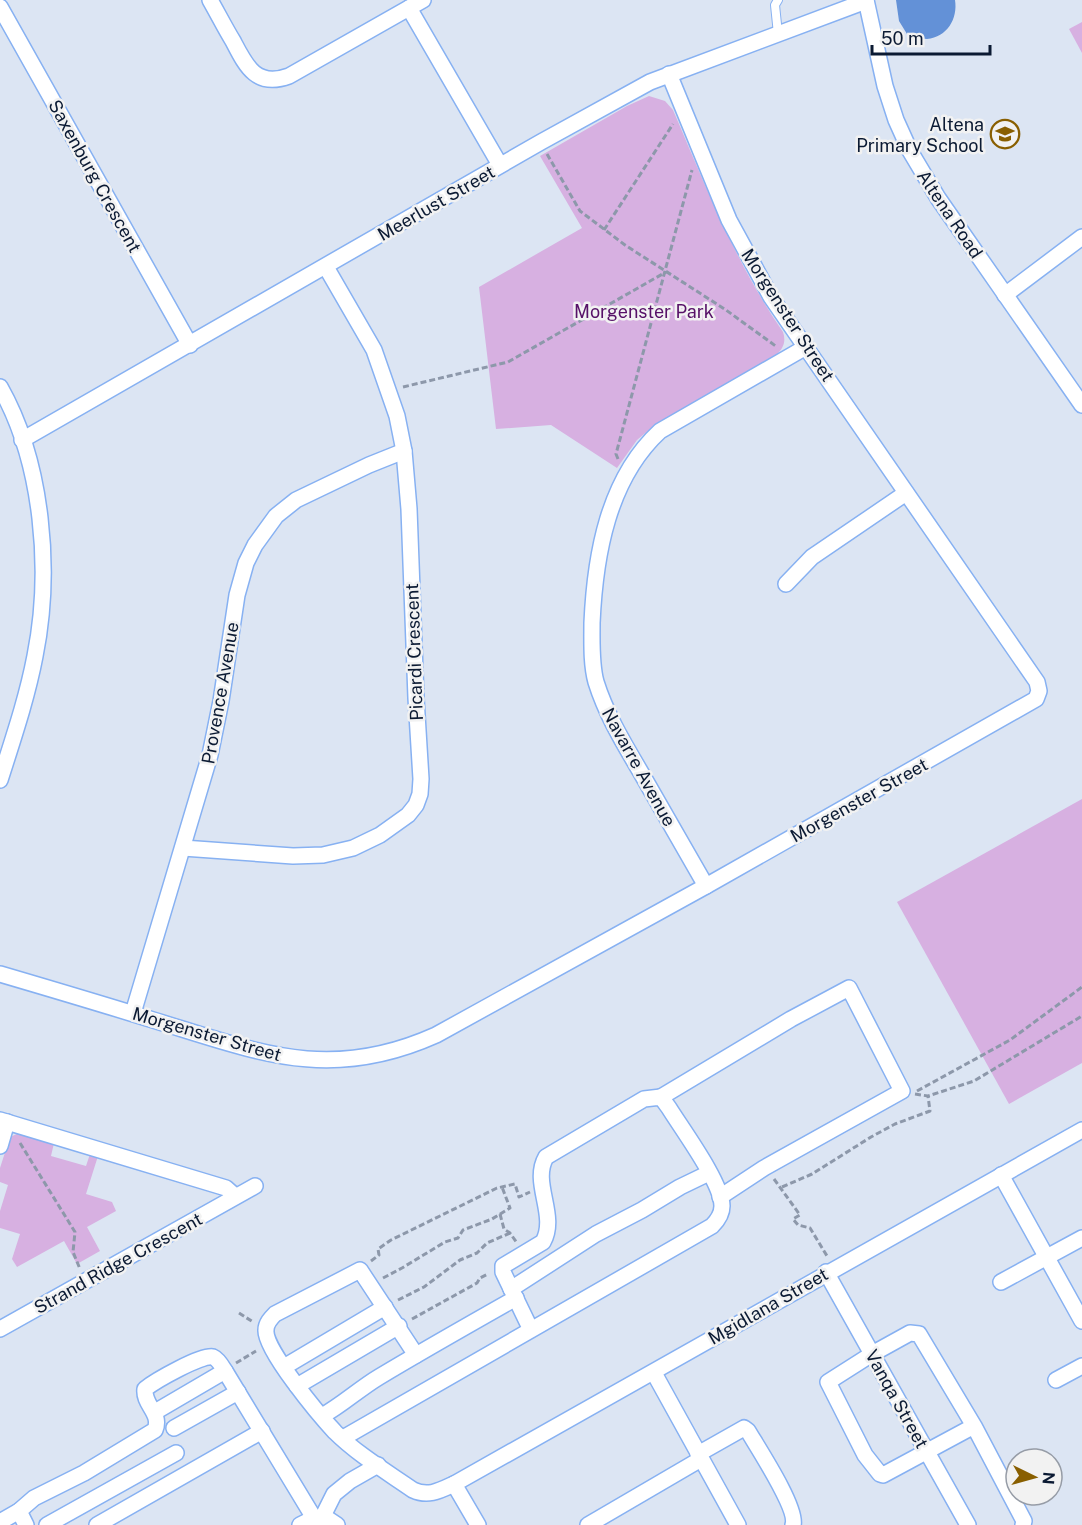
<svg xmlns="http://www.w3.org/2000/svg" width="1082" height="1525" font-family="'Public Sans',sans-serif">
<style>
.green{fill:#d7b0e1}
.water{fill:#6391d7}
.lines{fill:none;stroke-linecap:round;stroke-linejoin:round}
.lane-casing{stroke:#87b1f2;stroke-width:10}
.street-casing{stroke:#87b1f2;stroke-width:18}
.path{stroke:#8d98aa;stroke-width:3;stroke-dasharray:6 3;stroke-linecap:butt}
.lane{stroke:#fff;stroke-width:8}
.street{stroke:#fff;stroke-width:15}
.labels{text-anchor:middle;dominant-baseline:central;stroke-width:5;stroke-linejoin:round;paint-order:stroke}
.poi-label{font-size:18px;fill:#0b1a33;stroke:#f2f2f2;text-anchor:end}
.street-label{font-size:18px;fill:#0b1a33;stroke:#f2f2f2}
.park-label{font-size:18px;fill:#571168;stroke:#f2f2f2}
</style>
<rect width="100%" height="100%" fill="#dce5f3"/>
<!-- green -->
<g class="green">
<path d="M1082 22V53L1069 29Z"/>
<path d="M649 96 665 101 673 110C706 187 735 262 783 332 786 341 784 348 776 355L656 424 637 440 617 468 551 425 496 429 479 287 582 228 540 156 627 106Z"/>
<path d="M1082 799V1063L1009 1104 897 902Z"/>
<path d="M19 1133 54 1143 51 1156 86 1166 90 1154 98 1156 86 1194 112 1202 116 1211 87 1227 100 1251 77 1264 64 1241 17 1267 12 1259 20 1234 0 1228V1211L8 1185 0 1182V1168L10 1137Z"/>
</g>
<!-- water -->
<path class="water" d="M896 0H955C958 19 947 37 927 39 921 39 913 36 907 34L899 21Z"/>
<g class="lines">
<!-- lane casing -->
<g class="lane-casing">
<path id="lane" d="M778 34 775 5 778 0"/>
</g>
<!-- street casing -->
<g class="street-casing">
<g id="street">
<path d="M210 0C218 14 225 28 233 41 246 66 256 88 289 76L423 0"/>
<path d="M866 0 885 86 896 120 910 151 938 198 1082 405"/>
<path d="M0 7 190 345"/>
<path d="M409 8 500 165"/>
<path d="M1005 295 1082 237"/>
<path d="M0 387C43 463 52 571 35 656 27 698 13 739 0 780"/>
<path d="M22 440 541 142 650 82 866 1"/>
<path d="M786 584 812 557 906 493"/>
<path d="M183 848 293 856 323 855 353 848 380 835 408 815 416 805 420 794 421 779 416 698 409 509 404 451 397 416 374 350 326 267"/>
<path d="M706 886C684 848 662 810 640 771 623 742 606 714 596 682 591 664 592 642 592 623 595 555 608 479 660 431L806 347"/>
<path d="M0 974C51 989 102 1004 153 1020 258 1052 329 1083 436 1035L706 886 1036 699 1039 691 1037 682 771 297 729 220 669 74"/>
<path d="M133 1013 210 755 221 701 237 595 246 563 255 545 276 516 296 500 369 465 404 451"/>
<path d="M661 1097 791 1019 849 988 902 1091 764 1168 720 1197"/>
<path d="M0 1120 226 1188 235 1196"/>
<path d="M0 1146 7 1122"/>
<path d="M1001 1175 1082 1321"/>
<path d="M826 1272 968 1525"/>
<path d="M1001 1282 1082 1238"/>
<path d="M511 1289 596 1234 642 1210 680 1187 709 1173"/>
<path d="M0 1329 255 1186"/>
<path d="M416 1355 360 1270 275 1314C271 1318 266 1323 266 1330 264 1349 320 1416 335 1432 357 1454 387 1472 413 1490 428 1497 439 1491 454 1484 664 1367 872 1247 1082 1130"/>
<path d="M284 1367 385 1307"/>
<path d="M654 1373 738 1525"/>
<path d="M1056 1380 1082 1366"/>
<path d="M297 1386 399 1326"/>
<path d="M155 1412 225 1371"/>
<path d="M322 1416C342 1405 359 1389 379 1377 424 1350 470 1324 516 1298"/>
<path d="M974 1426 883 1475 880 1474 865 1455 828 1382 872 1354 910 1333 919 1334 974 1426 1024 1521 1023 1525"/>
<path d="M174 1428 238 1392"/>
<path d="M343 1438 712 1226C717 1221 722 1213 722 1206 722 1183 682 1129 669 1108L661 1097 644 1099 546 1157C531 1183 558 1215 543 1242L503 1266V1272L531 1330"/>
<path d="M698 1454 744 1428 748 1431C758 1448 798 1509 793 1525"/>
<path d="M454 1484 478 1525"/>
<path d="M19 1511 26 1525"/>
<path d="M314 1518 328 1519 337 1525"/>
<path d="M322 1518 334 1494 350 1481 378 1465"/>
<path d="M0 1522 19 1511 34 1498 84 1473 155 1430C162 1413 143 1405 145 1389 155 1381 202 1354 213 1357 218 1359 222 1366 225 1371L314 1518"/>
<path d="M47 1525 176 1453"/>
<path d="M97 1525 262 1431"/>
<path d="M300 1525 314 1518"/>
<path d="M588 1525 701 1459"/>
</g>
</g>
<!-- path -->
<g class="path">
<path d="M547 154 580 211 625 245 726 310 777 347"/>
<path d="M604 230 673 124"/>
<path d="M403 387 508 362 666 272"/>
<path d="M618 459 616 454 692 170"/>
<path d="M917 1091 1010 1040 1082 987"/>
<path d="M915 1094 928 1096 974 1081 1082 1016"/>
<path d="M20 1143 75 1232 73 1252 80 1269"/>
<path d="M774 1179 800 1215 793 1219 798 1225 810 1228 827 1256"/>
<path d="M782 1187 812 1174 871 1137 895 1124 930 1111 928 1096"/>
<path d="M500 1214 504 1229 510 1233 517 1243"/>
<path d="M371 1261 379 1255 378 1249 391 1240 497 1188 515 1184 519 1197 530 1192"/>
<path d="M383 1278 402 1268 445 1242 458 1238 463 1230 492 1219 510 1208 502 1187"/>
<path d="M398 1300 424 1287 460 1260 477 1253 487 1243 510 1233"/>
<path d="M239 1313 253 1322"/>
<path d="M412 1319 477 1283 480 1278 488 1274"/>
<path d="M236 1363 256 1351"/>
</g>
<!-- lane -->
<use href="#lane" class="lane"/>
<!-- street -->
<use href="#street" class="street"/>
</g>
<!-- icons -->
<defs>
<g id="school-ring" transform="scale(1.5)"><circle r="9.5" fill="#f2f2f2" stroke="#895f00" stroke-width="1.5"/><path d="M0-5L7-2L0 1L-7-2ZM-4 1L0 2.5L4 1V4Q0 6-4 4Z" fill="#895f00"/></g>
</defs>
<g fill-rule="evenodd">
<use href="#school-ring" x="1005" y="134"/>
</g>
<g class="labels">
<!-- poi labels -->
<g class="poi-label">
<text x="984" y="124">Altena<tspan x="984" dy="21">Primary School</tspan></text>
</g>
<!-- street labels -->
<g class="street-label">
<text transform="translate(95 176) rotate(61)">Saxenburg Crescent</text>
<text transform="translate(436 203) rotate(-30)">Meerlust Street</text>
<text transform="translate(950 214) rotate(56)">Altena Road</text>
<text transform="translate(788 315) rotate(57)">Morgenster Street</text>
<text transform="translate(414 652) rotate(-92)">Picardi Crescent</text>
<text transform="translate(220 693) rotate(-80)">Provence Avenue</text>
<text transform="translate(639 767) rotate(61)">Navarre Avenue</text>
<text transform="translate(859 800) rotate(-29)">Morgenster Street</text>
<text transform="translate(207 1034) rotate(16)">Morgenster Street</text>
<text transform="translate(118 1263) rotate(-29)">Strand Ridge Crescent</text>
<text transform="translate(768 1306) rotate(-30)">Mgidlana Street</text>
<text transform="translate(897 1399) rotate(61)">Vanqa Street</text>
</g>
<!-- park labels -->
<g class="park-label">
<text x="644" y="311">Morgenster Park</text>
</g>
</g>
<!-- north arrow -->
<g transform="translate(1034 1477) rotate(95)"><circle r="28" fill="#f2f2f2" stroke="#969ca6" stroke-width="1.5"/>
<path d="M0-4.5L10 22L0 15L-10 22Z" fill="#895f00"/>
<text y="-9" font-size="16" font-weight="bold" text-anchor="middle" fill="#0b1a33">N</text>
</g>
<!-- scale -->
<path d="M872 45v9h118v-9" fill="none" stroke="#0b1a33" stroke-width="3"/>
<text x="881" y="45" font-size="18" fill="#0b1a33" stroke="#f2f2f2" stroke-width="4.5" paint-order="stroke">50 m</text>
</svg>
